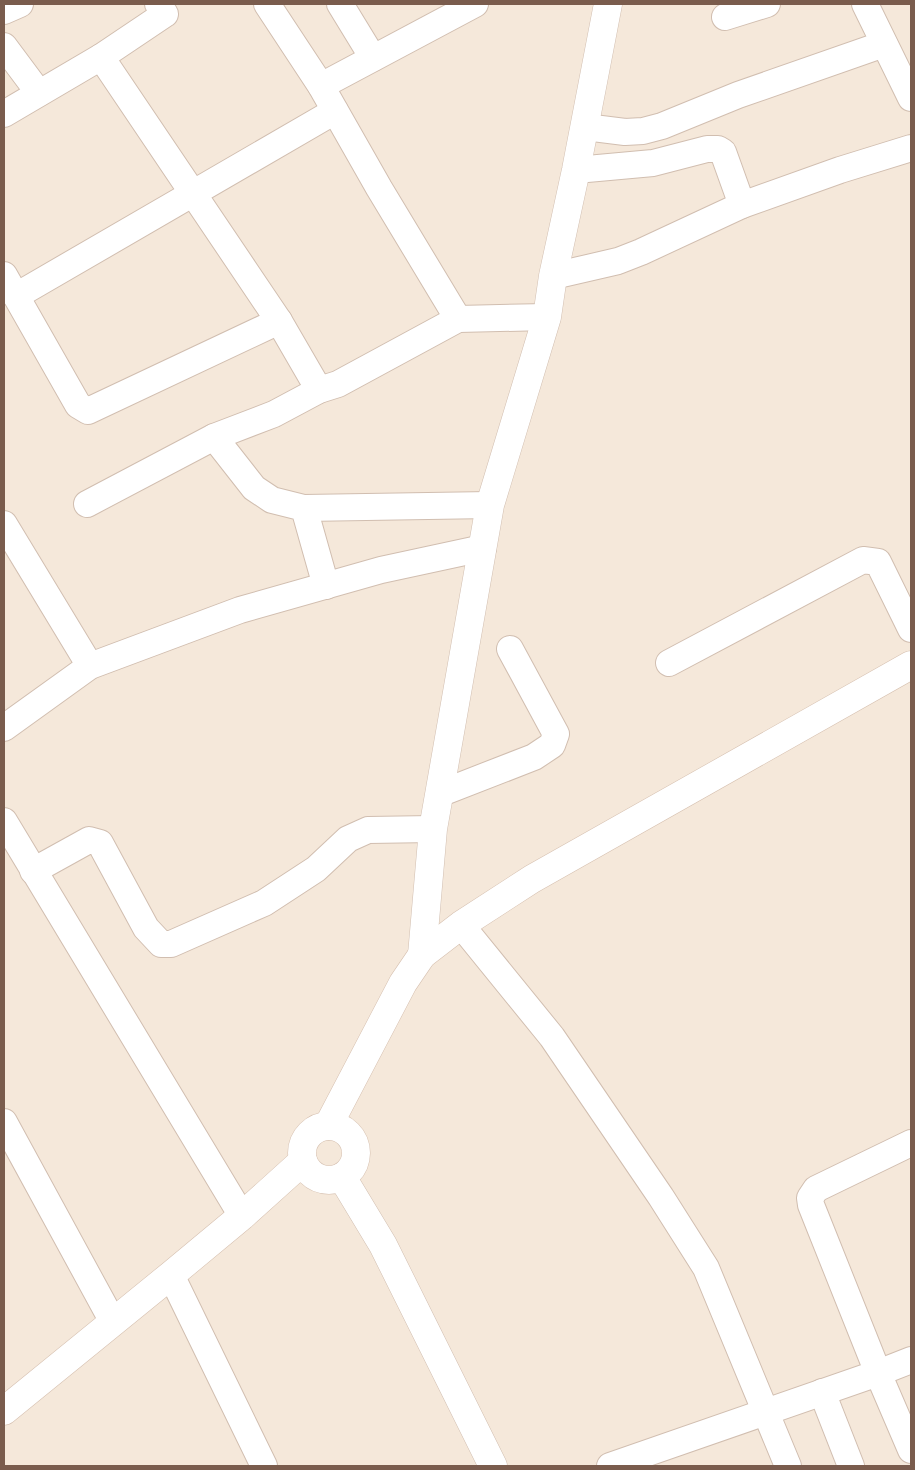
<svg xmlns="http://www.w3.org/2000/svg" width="915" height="1470" font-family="'PT Sans',sans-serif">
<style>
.residential{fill:#f5e8da}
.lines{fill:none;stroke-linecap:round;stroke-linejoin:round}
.minor-casing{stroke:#d1beb0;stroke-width:28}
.tertiary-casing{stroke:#d1beb0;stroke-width:29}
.secondary-casing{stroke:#d6c0b0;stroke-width:29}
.minor{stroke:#fff;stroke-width:26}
.tertiary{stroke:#fff;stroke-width:28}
.secondary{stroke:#fff;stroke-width:28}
</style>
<rect width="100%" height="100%" fill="#fdf6ec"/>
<!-- residential -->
<rect class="residential" x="4" y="4" width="907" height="1462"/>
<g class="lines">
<!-- minor casing -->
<g class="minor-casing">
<g id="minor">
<path d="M158 4 165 14 101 57 279 321 319 390"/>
<path d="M267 4 321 86 379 188 458 319"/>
<path d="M340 4 373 58"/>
<path d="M865 4 911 98"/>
<path d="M4 11 20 4"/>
<path d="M725 17 767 4"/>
<path d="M4 46 39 93"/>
<path d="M321 86 475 4"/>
<path d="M4 114 101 57"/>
<path d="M585 127 625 132 643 131 662 126 738 95 884 44"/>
<path d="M576 170 653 163 707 149H718L723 152 742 205"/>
<path d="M4 275 78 405 88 411 279 321"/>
<path d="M553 276 618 261 641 252 742 205 840 170 911 148"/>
<path d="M16 296 335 111"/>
<path d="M214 437 254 488 272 500 304 508 326 586"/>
<path d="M87 504 214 437 274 414 319 390 338 384 458 319 547 317"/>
<path d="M304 508 490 505"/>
<path d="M4 524 90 666"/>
<path d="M669 663 863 560 878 562 911 629"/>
<path d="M4 728 90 666 240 610 381 570 483 548"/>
<path d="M439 794 534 757 552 745 556 734 510 649"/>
<path d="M4 821 242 1216"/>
<path d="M33 871 89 840 100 843 146 928 161 944H171L264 903 316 869 348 839 368 830 433 829"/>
<path d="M461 925 552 1037 661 1197 706 1268 788 1466"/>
<path d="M4 1122 113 1322"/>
<path d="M911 1143 816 1189 810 1198 811 1205 878 1373 911 1450"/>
<path d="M171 1275 264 1466"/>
<path d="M822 1392 851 1466"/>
<path d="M610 1466 878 1373 911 1360"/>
</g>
</g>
<!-- tertiary casing -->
<g class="tertiary-casing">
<g id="tertiary">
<path d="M422 955 433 829 490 505 547 317 553 276 576 170 608 4"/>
<path d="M342 1177 383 1245 493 1466"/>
</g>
</g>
<!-- secondary casing -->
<g class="secondary-casing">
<g id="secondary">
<path d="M328 1126 403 983 422 955 461 925 532 879 911 665"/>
<circle cx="329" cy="1153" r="27"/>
<path d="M4 1411 171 1275 242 1216 303 1161"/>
</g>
</g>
<!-- minor -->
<use href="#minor" class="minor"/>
<!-- tertiary -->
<use href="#tertiary" class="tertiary"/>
<!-- secondary -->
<use href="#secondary" class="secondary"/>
</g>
<!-- border -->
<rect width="915" height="1470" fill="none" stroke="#7a5c4d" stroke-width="10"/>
</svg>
